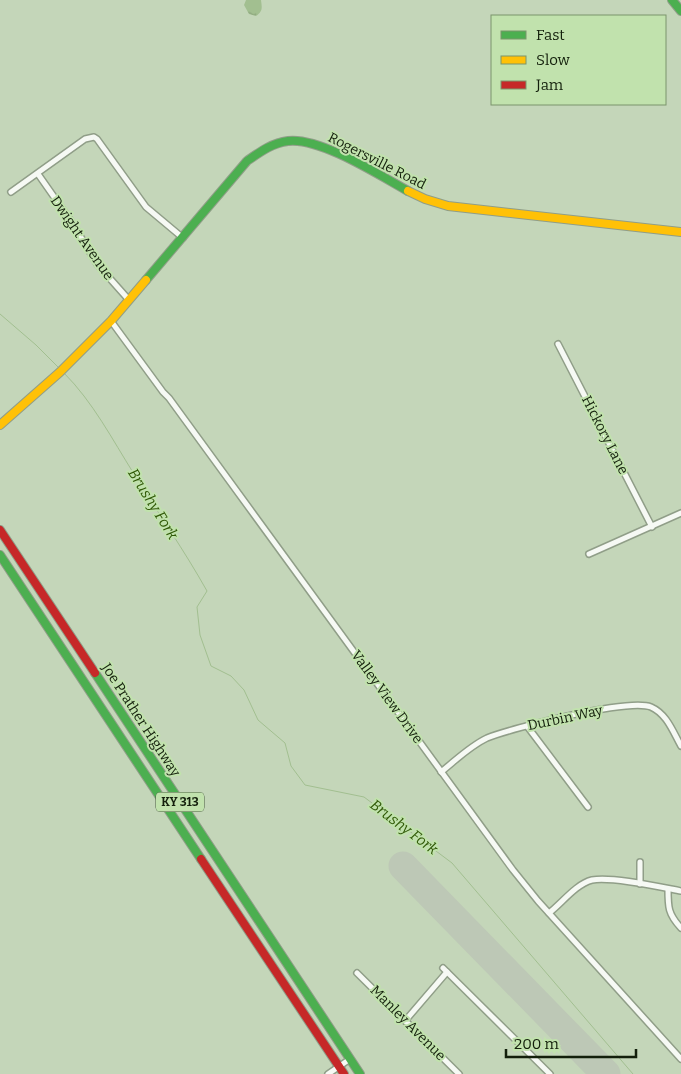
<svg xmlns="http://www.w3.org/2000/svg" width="681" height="1074" font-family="Bitter,serif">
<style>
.water{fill:url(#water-ripples)}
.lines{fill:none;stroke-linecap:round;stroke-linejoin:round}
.stream{stroke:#a2bf90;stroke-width:1}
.runway{stroke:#bdc8b6;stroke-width:29}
.street-casing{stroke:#909e88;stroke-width:8}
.fast-casing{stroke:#909e88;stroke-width:10}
.slow-casing{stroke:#909e88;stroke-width:10}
.jam-casing{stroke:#909e88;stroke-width:10}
.street{stroke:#f6f9f4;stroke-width:5}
.fast{stroke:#4caf50;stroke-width:8}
.slow{stroke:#ffc107;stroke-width:8}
.jam{stroke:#c62828;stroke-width:8}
.labels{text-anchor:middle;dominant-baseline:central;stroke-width:4;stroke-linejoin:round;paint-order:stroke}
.shield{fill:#c1e2ad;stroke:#475a3c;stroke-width:1}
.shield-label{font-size:12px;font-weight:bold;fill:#131f0b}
.street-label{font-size:14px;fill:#131f0b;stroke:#c1e2ad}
.water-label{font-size:15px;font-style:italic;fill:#315a08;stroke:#c1e2ad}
</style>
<defs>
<pattern id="water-ripples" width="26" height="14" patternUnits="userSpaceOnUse" patternTransform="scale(1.25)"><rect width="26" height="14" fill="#a2bf90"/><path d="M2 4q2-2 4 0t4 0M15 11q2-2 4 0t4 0" fill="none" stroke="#8ba47b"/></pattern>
</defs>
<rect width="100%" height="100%" fill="#c4d6b9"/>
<!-- water -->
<path class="water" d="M246 0H261C262 8 263 11 256 16L249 14 244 5Z"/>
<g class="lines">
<!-- stream -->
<g class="stream">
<path d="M0 314 36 345 59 368"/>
<path d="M64 373C93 402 112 439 134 474 158 513 184 550 207 591L197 607 200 635 211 666 231 676 244 690 258 720 285 743 291 766 305 785 364 797 452 863 633 1074"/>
</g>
<!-- runway -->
<path class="runway" d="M403 866 606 1074"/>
<!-- street casing -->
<g class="street-casing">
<g id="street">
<path d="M38 174 73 224 97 264 129 300"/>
<path d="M11 192 85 139 94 137 97 139 146 207 183 238"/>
<path d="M111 321 163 392 169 398 513 870 538 901 681 1059"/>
<path d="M558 344 652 527"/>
<path d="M589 554 681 513"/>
<path d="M527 726 588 807"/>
<path d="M441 772C456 760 470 746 487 738 512 728 629 698 651 707 667 714 673 732 681 746"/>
<path d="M640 884V862"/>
<path d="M668 889C668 907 668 914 681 928"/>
<path d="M549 913C562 903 576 884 592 880 611 876 660 887 681 891"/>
<path d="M443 968 550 1074"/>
<path d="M357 973 459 1074"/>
<path d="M405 1021 447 972"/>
<path d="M328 1074 350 1059"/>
</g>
</g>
<!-- fast casing -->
<g class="fast-casing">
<g id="fast">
<path d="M672 0 681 11"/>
<path d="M146 280 247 161C260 152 272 143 288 141 320 137 379 175 408 191"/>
<path d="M0 555 201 859"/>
<path d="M95 673 360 1074"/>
</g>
</g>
<!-- slow casing -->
<g class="slow-casing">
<g id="slow">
<path d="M408 191 425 199 448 206 681 232"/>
<path d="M0 425 60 372 111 321 146 280"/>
</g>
</g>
<!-- jam casing -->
<g class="jam-casing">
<g id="jam">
<path d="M0 530 95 673"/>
<path d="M201 859 344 1074"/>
</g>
</g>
<!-- street -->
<use href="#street" class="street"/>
<!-- fast -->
<use href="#fast" class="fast"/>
<!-- slow -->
<use href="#slow" class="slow"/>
<!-- jam -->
<use href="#jam" class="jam"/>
</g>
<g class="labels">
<!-- shield labels -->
<rect class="shield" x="156" y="792.5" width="48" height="19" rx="4"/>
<g class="shield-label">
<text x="180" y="802">KY 313</text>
</g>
<!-- street labels -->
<g class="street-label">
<text transform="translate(377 161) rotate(27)">Rogersville Road</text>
<text transform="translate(82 238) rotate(55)">Dwight Avenue</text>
<text transform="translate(605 435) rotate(63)">Hickory Lane</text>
<text transform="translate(387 697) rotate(54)">Valley View Drive</text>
<text transform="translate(565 718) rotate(-12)">Durbin Way</text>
<text transform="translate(141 720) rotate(57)">Joe Prather Highway</text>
<text transform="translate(408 1023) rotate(45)">Manley Avenue</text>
</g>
<!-- water labels -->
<g class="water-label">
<text transform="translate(153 504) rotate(58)">Brushy Fork</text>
<text transform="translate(404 827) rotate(37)">Brushy Fork</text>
</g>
</g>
<!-- legend -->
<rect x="491" y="15" width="175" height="90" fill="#c1e2ad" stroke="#7b946c"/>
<rect x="501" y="31" width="25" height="8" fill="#4caf50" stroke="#7b946c"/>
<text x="536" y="40" font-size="15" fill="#131f0b">Fast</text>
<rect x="501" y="56" width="25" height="8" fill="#ffc107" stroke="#7b946c"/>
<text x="536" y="65" font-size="15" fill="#131f0b">Slow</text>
<rect x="501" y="81" width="25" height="8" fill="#c62828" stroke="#7b946c"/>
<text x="536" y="90" font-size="15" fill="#131f0b">Jam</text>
<!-- scale -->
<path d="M506 1049v8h130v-8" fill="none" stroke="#131f0b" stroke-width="2.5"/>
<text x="514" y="1049" font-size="15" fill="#131f0b" stroke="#c1e2ad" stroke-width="4" paint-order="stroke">200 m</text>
</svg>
